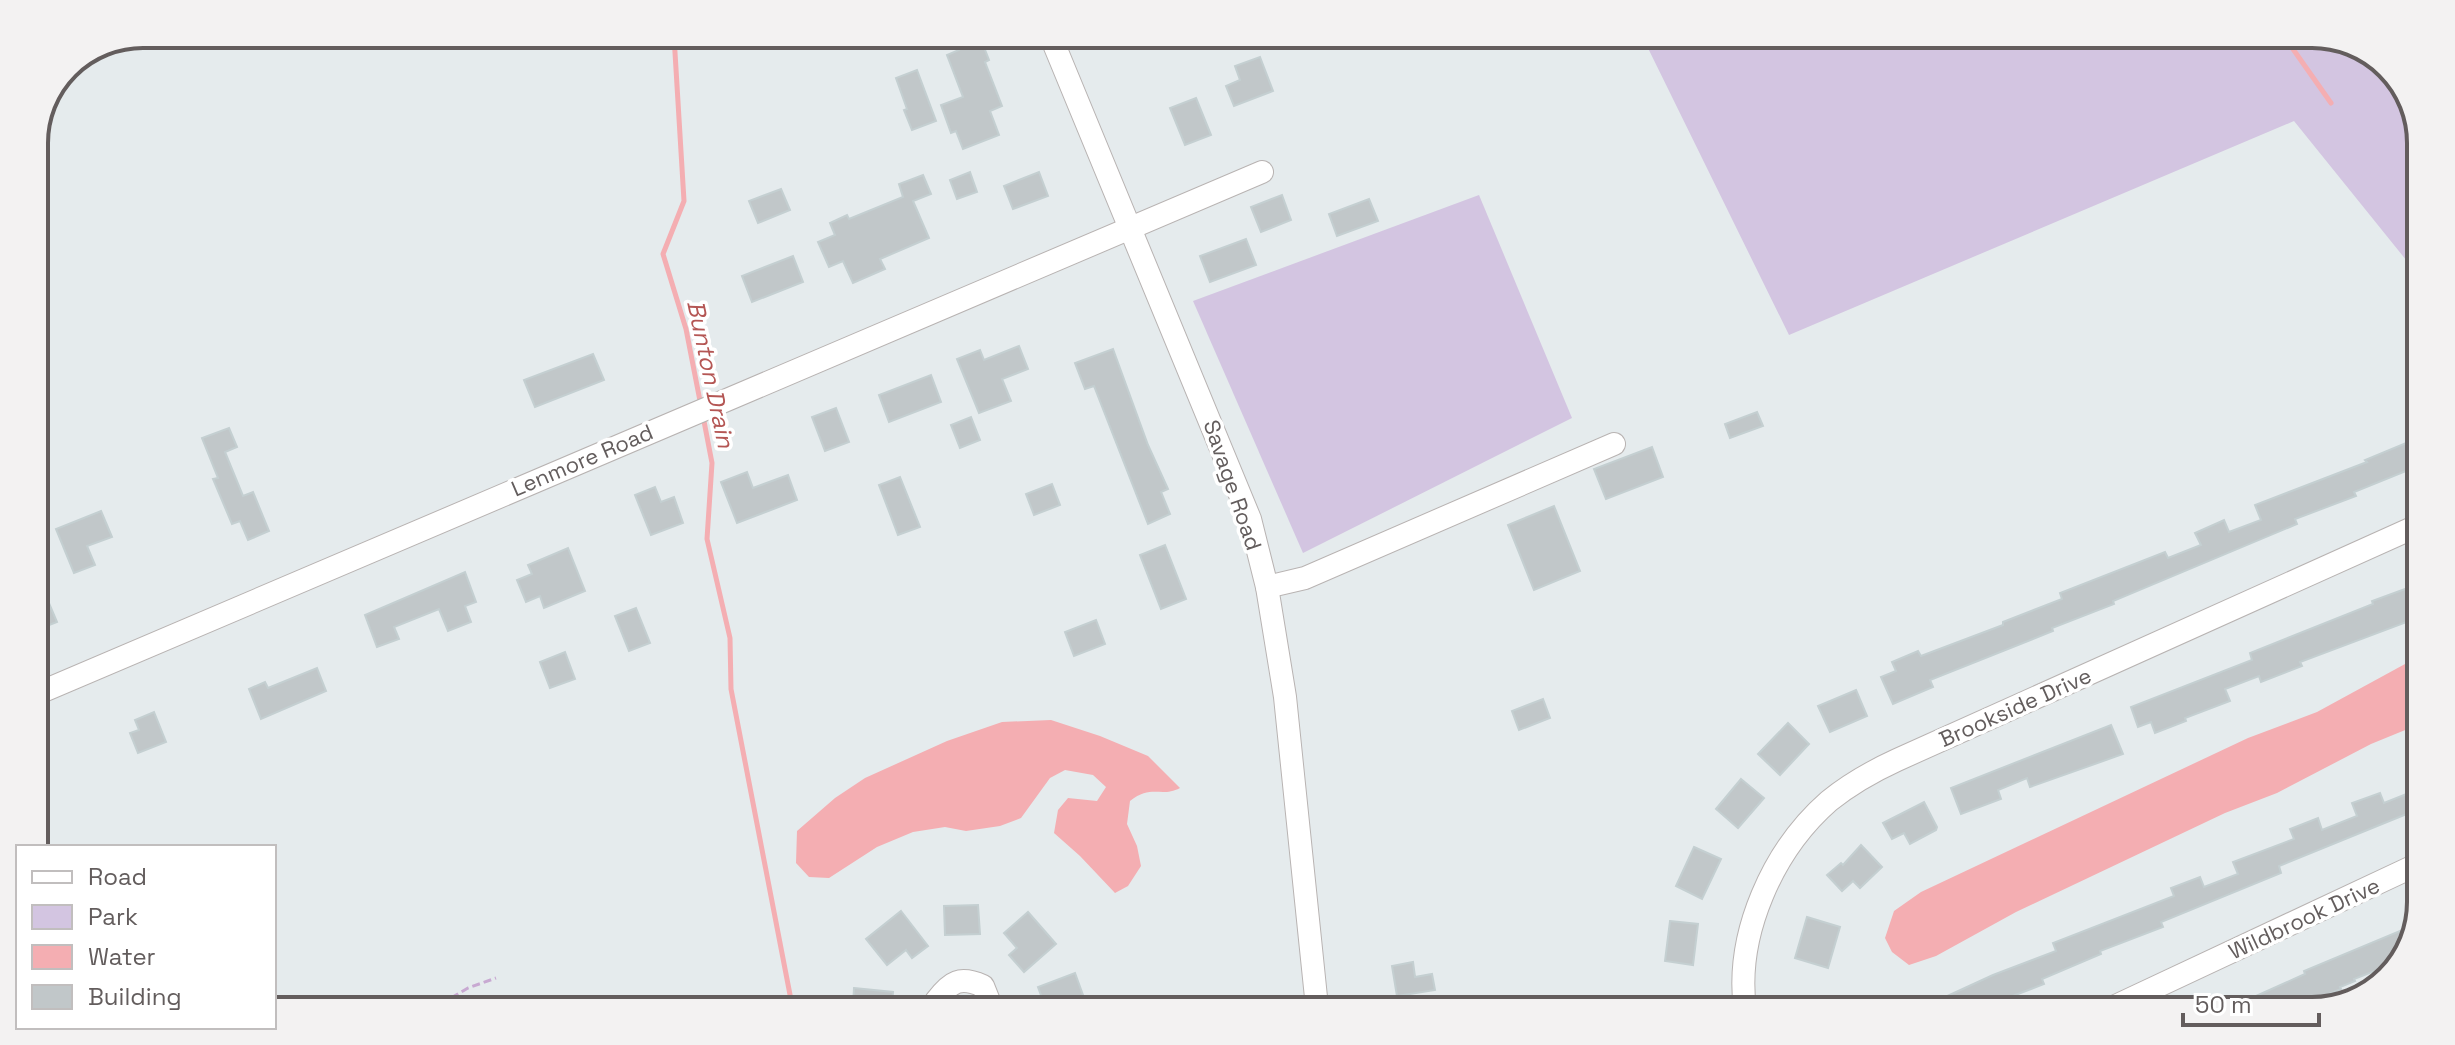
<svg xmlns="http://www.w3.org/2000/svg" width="2455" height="1045" font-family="'Space Grotesk',sans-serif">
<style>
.green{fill:#d3c5e1}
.water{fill:#f4aeb2}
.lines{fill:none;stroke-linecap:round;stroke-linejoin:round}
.stream{stroke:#f4aeb2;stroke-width:5}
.building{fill:#c1c7c9;stroke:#c4cfd1;stroke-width:2}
.minor-casing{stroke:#b8b3b2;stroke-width:24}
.path{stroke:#c8a9d2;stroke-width:3;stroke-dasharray:8 4;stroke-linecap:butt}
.minor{stroke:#fff;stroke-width:22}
.labels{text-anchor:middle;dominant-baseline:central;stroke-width:7;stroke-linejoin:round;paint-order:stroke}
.street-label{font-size:22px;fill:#635d5d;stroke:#fff}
.water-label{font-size:24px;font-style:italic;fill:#b45654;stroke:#fff}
.rim{fill:none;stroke:#635d5d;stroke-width:4}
</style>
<rect width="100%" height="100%" fill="#e5ebed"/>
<!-- green -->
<g class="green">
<path d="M1644 40 2353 42 2399 77 2421 135 2419 276 2294 121 1789 335Z"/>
<path d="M1479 195 1572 418 1303 553 1193 301Z"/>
</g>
<!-- water -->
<g class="water">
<path d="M2416 658 2415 726 2371 744 2277 793 2225 813 2016 912 1936 956 1909 965 1892 952 1885 938 1894 911 1921 892 2248 738 2317 712Z"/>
<path d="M1051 720 1100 736 1148 756 1180 788C1161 798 1152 784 1130 801L1127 824 1137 846 1141 866 1128 886 1115 893 1080 856 1054 833 1058 810 1068 798 1097 801 1106 787 1093 775 1065 770 1050 778 1021 818 1000 826 966 831 945 827 913 832 877 847 829 878 809 877 796 863 797 831 835 798 865 778 947 741 1002 722Z"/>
</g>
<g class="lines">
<!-- stream -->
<g class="stream">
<path d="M674 36 684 201 663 254 686 329 701 406"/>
<path d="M2288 42 2331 103"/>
<path d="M703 416 712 463 707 539 730 638 731 689 792 1005"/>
</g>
</g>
<!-- building -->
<g class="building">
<path d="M968 37H980L989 60 985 62 1002 106 990 111 999 135 963 149 956 131 951 133 941 105 963 97 947 55 959 50 956 42Z"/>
<path d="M1260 57 1273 91 1234 106 1226 86 1240 80 1235 66Z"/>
<path d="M917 70 936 121 912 130 904 110 907 109 896 78Z"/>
<path d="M1196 98 1211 135 1185 145 1170 108Z"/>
<path d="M970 172 977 192 957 199 950 180Z"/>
<path d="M1039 172 1048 196 1013 209 1004 186Z"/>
<path d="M923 175 931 194 913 201 929 238 880 259 885 269 853 283 843 261 829 267 818 242 835 235 830 223 847 215 849 219 903 197 899 184Z"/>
<path d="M781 189 790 210 758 223 749 201Z"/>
<path d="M1282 195 1291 220 1261 232 1251 207Z"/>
<path d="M1369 199 1378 221 1337 236 1329 214Z"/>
<path d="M1246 239 1256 265 1210 282 1200 256Z"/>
<path d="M793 256 803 282 752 302 742 276Z"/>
<path d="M1019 346 1028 369 1002 379 1011 401 979 413 957 359 980 350 984 360Z"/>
<path d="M1113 349 1148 445 1168 489 1161 492 1170 514 1148 524 1094 386 1085 389 1075 363Z"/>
<path d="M593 354 604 380 535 407 524 380Z"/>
<path d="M931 375 941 402 889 422 879 395Z"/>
<path d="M836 408 849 442 825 451 812 417Z"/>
<path d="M1757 412 1763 426 1730 438 1725 424Z"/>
<path d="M971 417 980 440 960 448 951 425Z"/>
<path d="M229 428 237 447 225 452 243 496 253 492 269 531 248 540 240 521 232 524 213 479 218 478 202 438Z"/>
<path d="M2406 443 2416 467 2354 492 2356 496 2295 519 2297 524 2113 601 2114 604 2052 628 2053 631 1930 680 1933 687 1893 704 1881 677 1896 671 1892 662 1918 651 1921 656 2003 625V622L2062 599 2060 593 2165 552 2168 558 2201 545 2195 533 2224 520 2229 532 2261 520 2255 505 2367 462 2365 460Z"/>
<path d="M1652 447 1663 477 1606 499 1594 469Z"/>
<path d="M747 472 753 488 788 475 797 500 737 523 721 482Z"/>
<path d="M900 477 920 527 898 535 879 485Z"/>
<path d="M1052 484 1060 505 1034 515 1026 494Z"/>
<path d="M655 487 661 502 674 497 683 523 651 535 635 495Z"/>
<path d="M1554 506 1580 571 1534 590 1508 525Z"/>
<path d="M101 511 112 537 87 546 95 565 74 573 56 529Z"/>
<path d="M1165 545 1186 599 1161 609 1140 555Z"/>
<path d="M568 548 585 591 544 608 540 596 526 602 517 580 532 574 528 565Z"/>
<path d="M34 568 57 622 34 631Z"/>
<path d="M465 572 476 602 465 606 471 622 448 631 439 609 394 627 399 639 377 647 365 615Z"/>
<path d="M2416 585V603L2407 606 2412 620 2300 662 2302 666 2261 682 2259 676 2225 689 2230 701 2185 718 2186 721 2155 733 2151 722 2138 727 2131 707 2252 660 2250 653 2373 604 2372 601Z"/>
<path d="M636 608 650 643 629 651 615 616Z"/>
<path d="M1096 620 1105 644 1074 656 1065 632Z"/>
<path d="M565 652 575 679 550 688 540 662Z"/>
<path d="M317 668 326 691 261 719 249 689 265 682 268 688Z"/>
<path d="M1856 690 1867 716 1830 732 1818 706Z"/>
<path d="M1543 699 1550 718 1519 730 1512 711Z"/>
<path d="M154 712 166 742 138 753 130 733 139 730 135 720Z"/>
<path d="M1788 723 1809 744 1780 775 1758 754Z"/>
<path d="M2111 725 2123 754 2030 787 2027 778 1998 790 2001 799 1961 814 1951 788Z"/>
<path d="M1741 779 1764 798 1738 828 1716 809Z"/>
<path d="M2414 791V811L2279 866 2281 873 2161 922 2163 927 2100 951 2101 954 2042 979 2044 984 1976 1010H1917L1993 975 2056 951 2053 943 2174 896 2171 888 2200 877 2204 887 2238 874 2233 862 2294 839 2290 829 2318 818 2322 830 2357 816 2352 803 2380 793 2384 803Z"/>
<path d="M1924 802 1937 827 1936 830 1910 844 1904 833 1892 839 1883 823Z"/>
<path d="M1861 845 1882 867 1860 888 1853 881 1842 891 1827 875 1841 863 1843 865Z"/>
<path d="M1694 847 1721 859 1702 899 1676 886Z"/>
<path d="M978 905 980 934 945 935 944 906Z"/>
<path d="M901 911 928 946 912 958 906 950 887 965 866 939Z"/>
<path d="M1028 912 1056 944 1024 972 1009 955 1017 948 1004 933Z"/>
<path d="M1807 917 1840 927 1828 968 1795 958Z"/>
<path d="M1670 921 1698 924 1693 965 1665 961Z"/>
<path d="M2407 928 2413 943 2398 962 2354 979 2355 981 2340 987 2341 989 2299 1006 2301 1011H2252L2247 1000 2305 974 2304 971Z"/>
<path d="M1413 962 1415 977 1432 974 1435 990 1397 996 1392 966Z"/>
<path d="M1075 973 1087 1006H1045L1038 987Z"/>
<path d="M854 988 893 992 892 1006H853Z"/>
</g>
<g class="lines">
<!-- minor casing -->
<g class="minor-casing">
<g id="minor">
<path d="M1051 37 1250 519 1267 587 1285 697 1317 1007"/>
<path d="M1267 587 1305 578 1614 444"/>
<path d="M34 695 1262 172"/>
<path d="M937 1006 936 1001C951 981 960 976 983 986L991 1006"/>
<path d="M1745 1009C1735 934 1773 850 1829 801 1850 784 1873 771 1897 760L2417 526"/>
<path d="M2107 1010 2414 866"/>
</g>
</g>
<!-- path -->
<path class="path" d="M441 1004 468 988 496 978"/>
<!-- minor -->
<use href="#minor" class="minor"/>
</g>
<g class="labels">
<!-- street labels -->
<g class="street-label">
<text transform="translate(582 460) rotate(-23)">Lenmore Road</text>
<text transform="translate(1233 485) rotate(71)">Savage Road</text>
<text transform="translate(2015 707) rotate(-24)">Brookside Drive</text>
<text transform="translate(2304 918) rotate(-25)">Wildbrook Drive</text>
</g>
<!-- water labels -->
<g class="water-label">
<text transform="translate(711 374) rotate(78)">Bunton Drain</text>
</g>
</g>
<!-- crop -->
<path d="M0 0H2455V1045H0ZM143 48H2312A95 95 0 0 1 2407 143V902A95 95 0 0 1 2312 997H143A95 95 0 0 1 48 902V143A95 95 0 0 1 143 48Z" fill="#f3f2f2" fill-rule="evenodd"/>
<path class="rim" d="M143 48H2312A95 95 0 0 1 2407 143V902A95 95 0 0 1 2312 997H143A95 95 0 0 1 48 902V143A95 95 0 0 1 143 48Z"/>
<!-- legend -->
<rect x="16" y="845" width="260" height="184" fill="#ffffff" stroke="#c1bebe" stroke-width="2"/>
<rect x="32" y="871" width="40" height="12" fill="#ffffff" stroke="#c1bebe" stroke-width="2"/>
<text x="88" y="885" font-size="24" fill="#635d5d">Road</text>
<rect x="32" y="905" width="40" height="24" fill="#d3c5e1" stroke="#c1bebe" stroke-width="2"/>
<text x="88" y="925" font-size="24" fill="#635d5d">Park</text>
<rect x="32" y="945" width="40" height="24" fill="#f4aeb2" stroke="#c1bebe" stroke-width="2"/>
<text x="88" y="965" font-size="24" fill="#635d5d">Water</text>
<rect x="32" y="985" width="40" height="24" fill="#c1c7c9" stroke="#c1bebe" stroke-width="2"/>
<text x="88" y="1005" font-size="24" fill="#635d5d">Building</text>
<!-- scale -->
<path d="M2183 1013v12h136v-12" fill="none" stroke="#635d5d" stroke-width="4"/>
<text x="2195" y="1013" font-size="24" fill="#635d5d" stroke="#ffffff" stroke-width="6" paint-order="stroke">50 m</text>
</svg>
